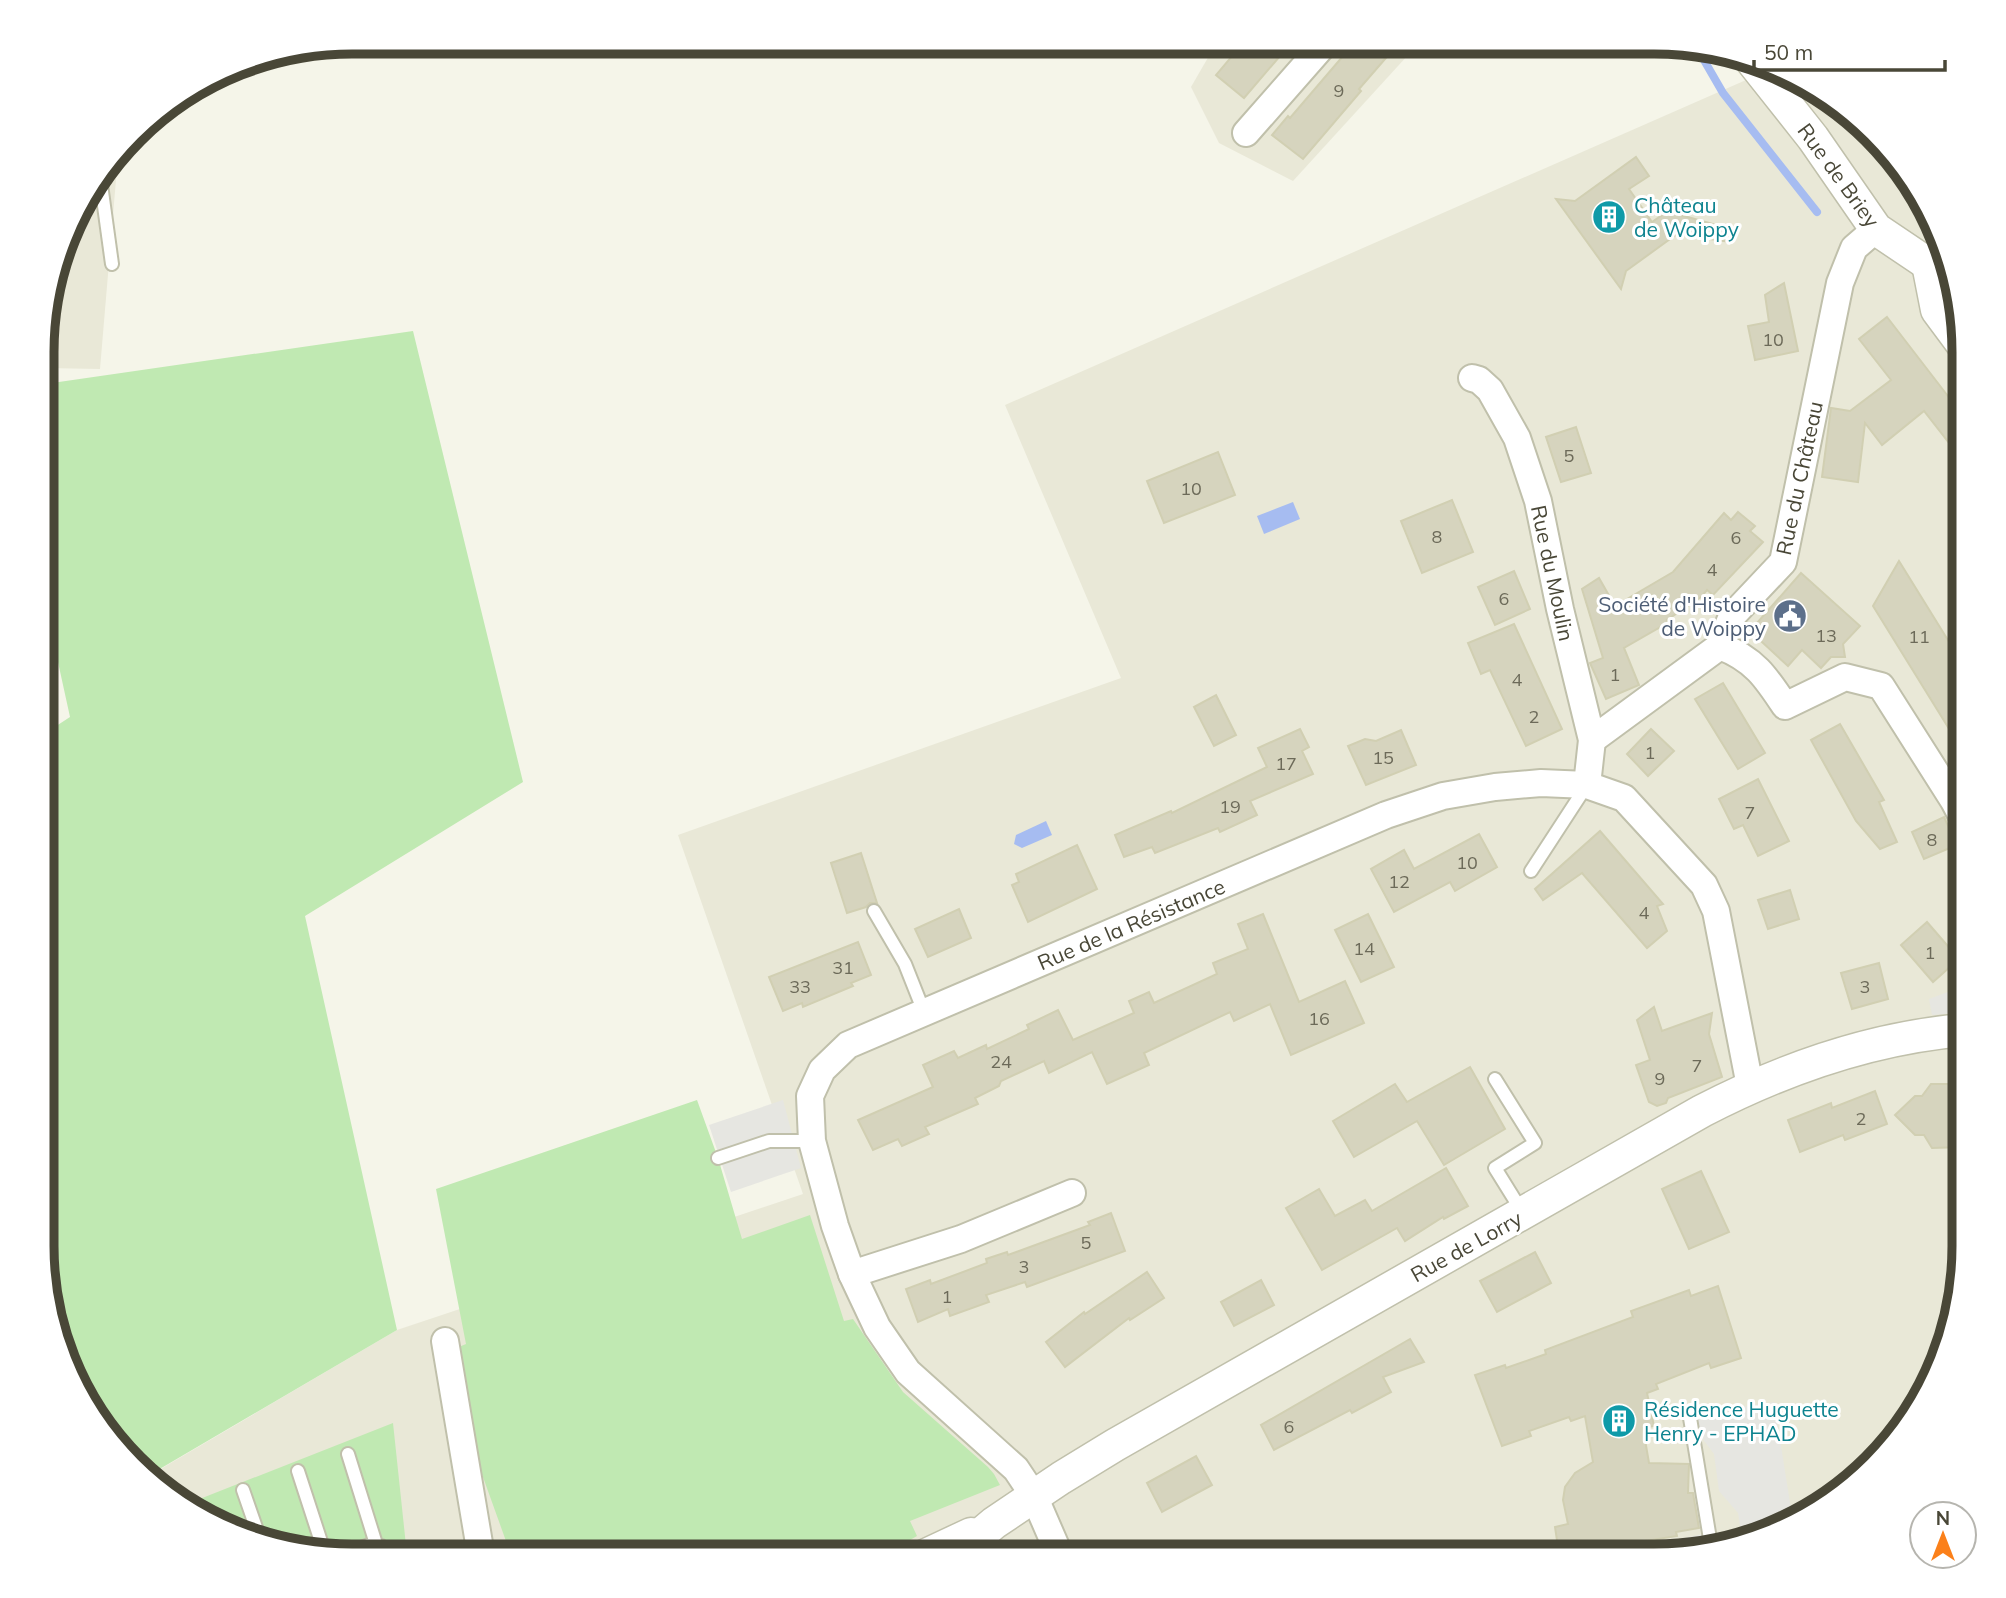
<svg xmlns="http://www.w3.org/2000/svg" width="2006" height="1598" font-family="Mulish,sans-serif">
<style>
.residential{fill:#e9e8d7}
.green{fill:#c0e9b2}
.parking{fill:#e6e6e1}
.water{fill:#a6bcf1}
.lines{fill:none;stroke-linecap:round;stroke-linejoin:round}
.stream{stroke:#a6bcf1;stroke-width:8}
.building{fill:#d6d4be;stroke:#d1cfb2;stroke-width:2}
.service-casing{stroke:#c0c0ab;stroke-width:16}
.minor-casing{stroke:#c0c0ab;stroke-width:30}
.tertiary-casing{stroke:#c0c0ab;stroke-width:35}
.service{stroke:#fff;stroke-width:12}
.minor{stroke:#fff;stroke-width:26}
.tertiary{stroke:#fff;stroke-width:32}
.labels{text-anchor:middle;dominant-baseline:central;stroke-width:6;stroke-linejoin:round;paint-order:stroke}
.number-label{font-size:18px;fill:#6c6a59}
.street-label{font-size:21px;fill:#494737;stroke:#fff}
.culture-label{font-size:21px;fill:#0d838f;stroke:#fff;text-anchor:start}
.service-label{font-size:21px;fill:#4e5e75;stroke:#fff;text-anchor:end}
.rim{fill:none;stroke:#494737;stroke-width:9}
</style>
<rect width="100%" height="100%" fill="#f5f5e9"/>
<!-- residential -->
<g class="residential">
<path d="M352 42H388L226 73 252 59Z"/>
<path d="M1217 42 1419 43 1293 181 1219 143 1191 87Z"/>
<path d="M1772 65 1859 119 1932 215 1964 352 1963 1267 1940 1365 1887 1451 1773 1532 1654 1556 332 1555 234 1533 147 1479V1477L397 1330 803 1194 678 835 1121 678 1005 405 1762 73Z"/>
<path d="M118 156 100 369 45 368V311L83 197Z"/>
</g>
<!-- green -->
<g class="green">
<path d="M413 331 523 782 305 916 397 1330 146 1477 74 1383 43 1267 44 734 70 717 44 598 45 384Z"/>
<path d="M697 1100 718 1158 742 1239 810 1215 844 1321 853 1319 903 1392 988 1467 994 1474 1000 1485 910 1521 917 1536 882 1556 511 1555 474 1452 454 1349 466 1344 436 1189Z"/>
<path d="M393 1423 407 1555H332L234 1533 187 1504Z"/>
</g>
<!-- parking -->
<g class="parking">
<path d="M1964 986 1963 1012 1932 1015 1929 999Z"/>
<path d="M783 1100 801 1168 731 1192 709 1125Z"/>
<path d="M1774 1402 1791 1509 1790 1520 1778 1527 1741 1532 1738 1513 1719 1491 1714 1454 1699 1434 1695 1414Z"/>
<path d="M1702 1534 1704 1546 1654 1556H1638L1637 1550Z"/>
</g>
<!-- water -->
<g class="water">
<path d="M1293 502 1300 519 1264 534 1257 516Z"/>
<path d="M1046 821 1052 835 1022 848 1014 844 1016 835Z"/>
</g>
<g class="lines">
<!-- stream -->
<path class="stream" d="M1697 48 1723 93 1817 212"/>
</g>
<!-- building -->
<g class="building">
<path d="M1244 42H1264L1280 56 1244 98 1216 75Z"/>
<path d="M1355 42 1399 43 1359 89 1361 91 1303 159 1272 135 1288 116 1290 118Z"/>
<path d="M1636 157 1649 176 1629 189 1652 222 1672 208 1677 214 1727 228 1724 241 1677 234 1626 271 1621 289 1556 199 1575 201Z"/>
<path d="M1784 283 1798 351 1755 360 1748 326 1769 322 1765 295Z"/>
<path d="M1887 317 1964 417V462L1924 411 1882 445 1865 423 1858 482 1822 477 1831 408 1850 411 1891 380 1859 339Z"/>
<path d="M1576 427 1591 473 1561 482 1546 437Z"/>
<path d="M1218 452 1235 495 1164 523 1147 481Z"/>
<path d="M1452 500 1473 552 1422 573 1401 521Z"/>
<path d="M1738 512 1755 526 1750 531 1763 542 1713 595 1707 590 1701 597 1667 620 1669 622 1624 648 1639 685 1606 699 1590 663 1603 658 1582 589 1599 578 1615 606 1673 572 1724 513 1731 520Z"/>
<path d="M1899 561 1964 666V753L1873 606Z"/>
<path d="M1514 571 1530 609 1495 625 1478 587Z"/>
<path d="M1801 573 1860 626 1843 644 1845 657H1831L1821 668 1802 650 1788 666 1750 631Z"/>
<path d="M1514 624 1562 729 1526 746 1490 670 1481 674 1468 643Z"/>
<path d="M1723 683 1765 753 1738 769 1695 699Z"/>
<path d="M1216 695 1236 735 1214 746 1194 707Z"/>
<path d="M1840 724 1884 800 1879 802 1897 842 1880 849 1856 821 1811 740Z"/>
<path d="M1300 729 1309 747 1302 751 1313 774 1250 801 1257 815 1220 832 1218 828 1155 853 1152 847 1124 857 1115 835 1171 811 1172 813 1267 767 1258 748Z"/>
<path d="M1651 729 1674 751 1648 776 1627 754Z"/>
<path d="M1401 730 1416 765 1366 785 1348 746 1365 739 1376 741Z"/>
<path d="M1758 779 1789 841 1758 856 1743 825 1734 829 1719 799Z"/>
<path d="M1944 817 1957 845 1924 859 1912 832Z"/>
<path d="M1600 831 1663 904 1657 906 1667 931 1647 948 1582 873 1543 900 1535 889Z"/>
<path d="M1479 834 1497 867 1455 891 1450 882 1394 912 1371 869 1404 850 1414 869Z"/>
<path d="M1077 845 1097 889 1028 922 1012 885 1019 882 1016 874Z"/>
<path d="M861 853 877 903H870L866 907 847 913 831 863Z"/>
<path d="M1790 890 1799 919 1768 929 1758 900Z"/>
<path d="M959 909 971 938 928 957 915 929Z"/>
<path d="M1263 914 1299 1002 1345 981 1364 1023 1291 1055 1270 1004 1234 1021 1230 1012 1144 1053 1149 1065 1107 1084 1092 1052 1049 1073 1044 1061 1001 1081 999 1086 975 1098 978 1104 925 1127 929 1134 902 1146 898 1139 873 1150 858 1120 933 1087 923 1065 954 1051 958 1058 986 1045 987 1049 1029 1029 1027 1025 1058 1010 1073 1040 1134 1013 1129 1001 1149 992 1154 1003 1217 974 1213 963 1248 949 1238 924Z"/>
<path d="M1368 914 1394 967 1361 982 1335 930Z"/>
<path d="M1927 922 1959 959 1933 982 1901 945Z"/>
<path d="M858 942 871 975 851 983 853 986 803 1007 802 1003 783 1011 769 977Z"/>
<path d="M1879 963 1888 999 1852 1009 1841 973Z"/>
<path d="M1654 1007 1662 1031 1712 1013 1709 1034 1722 1077 1668 1098 1666 1103 1657 1106 1649 1102 1636 1065 1650 1060 1637 1020Z"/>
<path d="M1470 1067 1505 1129 1444 1165 1417 1121 1354 1157 1333 1121 1395 1084 1407 1102Z"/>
<path d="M1931 1084H1963V1147L1932 1148 1924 1135H1915L1895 1115 1915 1096H1922Z"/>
<path d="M1875 1091 1887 1124 1845 1140 1843 1135 1800 1152 1788 1120 1831 1103 1832 1108Z"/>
<path d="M1446 1168 1468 1206 1444 1219 1443 1217 1405 1241 1397 1228 1322 1270 1286 1208 1319 1189 1335 1216 1365 1200 1372 1211Z"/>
<path d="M1701 1171 1729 1232 1689 1249 1662 1189Z"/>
<path d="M1111 1213 1125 1251 1027 1287 1025 1282 986 1295 989 1302 950 1316 948 1309 918 1322 906 1289 930 1280 931 1284 987 1263 986 1259 1007 1252 1008 1255 1090 1225 1088 1222Z"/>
<path d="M1535 1252 1551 1283 1497 1312 1480 1281Z"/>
<path d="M1147 1272 1164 1298 1130 1320 1129 1318 1065 1367 1046 1342 1084 1312 1085 1314Z"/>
<path d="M1261 1280 1274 1305 1234 1326 1221 1302Z"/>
<path d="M1718 1286 1741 1358 1711 1368 1709 1363 1656 1384 1658 1389 1647 1393 1654 1426 1643 1428 1649 1463 1689 1464 1688 1493H1693L1699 1528 1676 1532 1677 1536 1626 1544 1628 1551 1596 1556H1577L1575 1544 1558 1547 1555 1527 1568 1524 1563 1500 1565 1487 1575 1473 1593 1462 1585 1416 1571 1421 1569 1417 1529 1431 1531 1436 1502 1446 1475 1375 1505 1365 1506 1368 1546 1354 1545 1350 1633 1317 1631 1311 1689 1290 1691 1296Z"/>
<path d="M1410 1339 1424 1362 1383 1377 1391 1392 1352 1413 1350 1410 1274 1450 1261 1425Z"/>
<path d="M1196 1456 1212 1485 1162 1512 1147 1483Z"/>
</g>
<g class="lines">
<!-- service casing -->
<g class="service-casing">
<g id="service">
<path d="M100 177 112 264"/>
<path d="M1531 871 1587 785"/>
<path d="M874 911 905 964 924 1012"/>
<path d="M1964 1005V998"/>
<path d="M1495 1079 1535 1143 1495 1168 1523 1213"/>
<path d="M718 1158 769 1141H812"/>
<path d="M1689 1412 1711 1545"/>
<path d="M348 1454 376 1544"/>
<path d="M298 1471 325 1554"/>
<path d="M243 1490 260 1539"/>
<path d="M342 1555 369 1545 381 1546"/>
<path d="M387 1555V1549L431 1555"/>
</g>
</g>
<!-- minor casing -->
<g class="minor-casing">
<g id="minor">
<path d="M1246 133 1326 42"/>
<path d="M1472 378 1479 380 1490 390 1517 438 1538 501 1560 609 1592 740 1587 785"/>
<path d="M1720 646C1754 659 1766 677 1785 706L1845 677 1881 686 1954 801 1964 820"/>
<path d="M1592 740 1720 646 1732 616 1783 562 1840 283 1854 248 1876 229"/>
<path d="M852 1274 961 1239 1072 1193"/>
<path d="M445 1341 481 1555"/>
<path d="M1060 1556 1034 1496 1016 1469 908 1372 877 1327 852 1274 835 1226 812 1141 810 1096 822 1070 848 1045 1386 815 1443 796 1495 787 1541 783 1587 785 1624 798 1704 885 1716 911 1750 1086"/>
</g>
</g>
<!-- tertiary casing -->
<g class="tertiary-casing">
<g id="tertiary">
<path d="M1752 61 1813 138 1876 229 1928 264"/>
<path d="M1928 264 1937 310 1963 345"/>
<path d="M924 1556 971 1534"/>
<path d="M955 1556 994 1523 1061 1478 1115 1445 1702 1111C1783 1069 1872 1038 1963 1030"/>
</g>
</g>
<!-- service -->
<use href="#service" class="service"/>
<!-- minor -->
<use href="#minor" class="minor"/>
<!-- tertiary -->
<use href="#tertiary" class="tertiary"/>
</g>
<!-- icons -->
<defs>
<g id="building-disc" transform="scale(1.75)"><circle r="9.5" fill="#0f9aa8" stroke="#fff"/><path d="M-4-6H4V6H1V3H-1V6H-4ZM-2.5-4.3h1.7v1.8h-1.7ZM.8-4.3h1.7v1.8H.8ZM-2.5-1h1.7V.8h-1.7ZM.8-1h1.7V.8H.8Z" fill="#fff"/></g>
<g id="civic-disc" transform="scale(1.75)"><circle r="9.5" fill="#5c6f8a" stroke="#fff"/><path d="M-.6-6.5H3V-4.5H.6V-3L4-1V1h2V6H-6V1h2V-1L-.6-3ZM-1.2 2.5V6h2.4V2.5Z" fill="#fff"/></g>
</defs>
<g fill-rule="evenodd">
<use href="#building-disc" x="1609" y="217"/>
<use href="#civic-disc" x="1790" y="616"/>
<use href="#building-disc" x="1619" y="1421"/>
</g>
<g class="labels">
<!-- number labels -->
<g class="number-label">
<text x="1339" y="90">9</text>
<text x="1773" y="339">10</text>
<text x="1569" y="455">5</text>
<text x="1191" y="488">10</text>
<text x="1437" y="536">8</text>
<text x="1736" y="537">6</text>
<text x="1712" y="569">4</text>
<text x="1504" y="598">6</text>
<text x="1826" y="635">13</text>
<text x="1919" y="636">11</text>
<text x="1615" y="674">1</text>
<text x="1517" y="679">4</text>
<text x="1534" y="716">2</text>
<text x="1650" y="752">1</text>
<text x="1383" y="757">15</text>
<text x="1286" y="763">17</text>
<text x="1230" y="806">19</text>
<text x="1750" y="812">7</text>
<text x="1932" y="839">8</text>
<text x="1467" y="862">10</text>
<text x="1399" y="881">12</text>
<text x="1644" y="912">4</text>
<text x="1364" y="948">14</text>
<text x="1930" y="952">1</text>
<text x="843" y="967">31</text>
<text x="800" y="986">33</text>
<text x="1865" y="986">3</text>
<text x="1319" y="1018">16</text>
<text x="1001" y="1061">24</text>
<text x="1697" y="1065">7</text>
<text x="1660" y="1078">9</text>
<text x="1861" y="1118">2</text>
<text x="1086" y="1242">5</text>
<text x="1024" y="1266">3</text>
<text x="947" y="1296">1</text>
<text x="1289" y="1426">6</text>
</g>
<!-- street labels -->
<g class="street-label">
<text transform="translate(1839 175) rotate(54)">Rue de Briey</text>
<text transform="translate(1799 478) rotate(-78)">Rue du Château</text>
<text transform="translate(1553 573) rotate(78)">Rue du Moulin</text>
<text transform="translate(1131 924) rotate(-23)">Rue de la Résistance</text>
<text transform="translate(1466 1246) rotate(-29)">Rue de Lorry</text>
</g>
<!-- culture labels -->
<g class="culture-label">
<text x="1634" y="205">Château<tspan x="1634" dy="24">de Woippy</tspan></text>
<text x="1644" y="1409">Résidence Huguette<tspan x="1644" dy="24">Henry - EPHAD</tspan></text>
</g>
<!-- service labels -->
<g class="service-label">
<text x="1766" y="604">Société d'Histoire<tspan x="1766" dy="24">de Woippy</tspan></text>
</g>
</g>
<!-- crop -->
<path d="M0 0H2006V1598H0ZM352 54H1654A298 298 0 0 1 1952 352V1246A298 298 0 0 1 1654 1544H352A298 298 0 0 1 54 1246V352A298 298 0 0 1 352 54Z" fill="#fff" fill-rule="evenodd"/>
<path class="rim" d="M352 54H1654A298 298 0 0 1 1952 352V1246A298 298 0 0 1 1654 1544H352A298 298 0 0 1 54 1246V352A298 298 0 0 1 352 54Z"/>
<!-- north arrow -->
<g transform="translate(1943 1535)"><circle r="33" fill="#ffffff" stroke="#b6b5af" stroke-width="2"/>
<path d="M0-5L12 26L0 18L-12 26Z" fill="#fb801a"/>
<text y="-10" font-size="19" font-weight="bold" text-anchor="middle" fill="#494737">N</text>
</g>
<!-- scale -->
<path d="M1754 60v10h191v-10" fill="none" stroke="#494737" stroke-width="3.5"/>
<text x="1764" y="60" font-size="21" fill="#494737" stroke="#ffffff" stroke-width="5" paint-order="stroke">50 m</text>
</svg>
